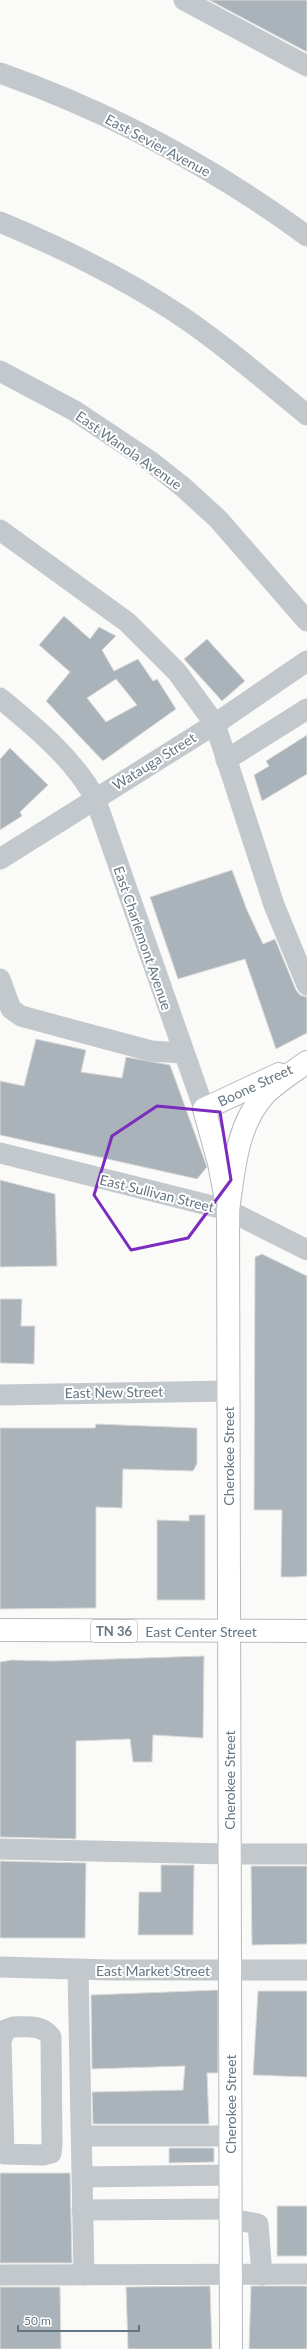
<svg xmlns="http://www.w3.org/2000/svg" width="307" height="2349" font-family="Lato,sans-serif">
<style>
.building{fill:#aab3b9;stroke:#dcdcda;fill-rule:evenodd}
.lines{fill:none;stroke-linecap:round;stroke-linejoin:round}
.major-casing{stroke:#b5babe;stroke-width:24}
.minor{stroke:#c3c8cc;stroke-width:21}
.major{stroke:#fff;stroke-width:22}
.marked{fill:none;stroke:#7b2cbf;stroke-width:3;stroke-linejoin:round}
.labels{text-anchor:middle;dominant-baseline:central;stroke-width:4;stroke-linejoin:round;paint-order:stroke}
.shield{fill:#fff;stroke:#939fa8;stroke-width:1}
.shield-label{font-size:13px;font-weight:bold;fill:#657683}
.street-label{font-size:14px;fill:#657683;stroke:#fff}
</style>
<rect width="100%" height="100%" fill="#fafaf8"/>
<!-- building -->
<g class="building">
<path d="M209 0H307V52Z"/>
<path d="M64 616 90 639 99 627 116 636 102 650 114 671 138 659 153 681 157 679 176 709 103 761 46 701 70 672 39 645ZM116 679 137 705 106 722 87 698Z"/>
<path d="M207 639 245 681 222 701 184 659Z"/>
<path d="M307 735V774L262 801 254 775 269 766 266 761Z"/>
<path d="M10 748 48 785 20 812 22 816 0 830V759Z"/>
<path d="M232 870 247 910 263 944 275 939 296 990 300 995 307 997V1033L276 1049 245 959 178 979 150 897Z"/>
<path d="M36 1039 86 1050 81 1072 122 1078 126 1057 170 1065 207 1167 197 1179 0 1135V1081L24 1086Z"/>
<path d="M0 1180 55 1194 57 1266 0 1267Z"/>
<path d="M262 1254 307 1276V1576L296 1577H281L282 1510H254L255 1257Z"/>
<path d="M0 1299H22L21 1326H35L34 1364 0 1363Z"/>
<path d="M96 1424 197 1428V1464L193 1471 123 1469 122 1508 96 1507V1608L0 1609V1428H95Z"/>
<path d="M189 1515H205V1600H157V1520L189 1521Z"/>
<path d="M204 1656 203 1738 153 1735 152 1762H133L130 1739 76 1741V1839L0 1837V1662L12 1660 52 1661Z"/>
<path d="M0 1861 86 1863 85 1938H0Z"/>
<path d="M161 1865H194L193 1935H138L139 1892H161Z"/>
<path d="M251 1866H307V1944L252 1945Z"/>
<path d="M218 1990V2073H207L209 2124H93L92 2092 183 2090 185 2066 92 2069 91 1995Z"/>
<path d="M258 1991H307V2077L253 2075Z"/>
<path d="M169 2148H214V2162L169 2163Z"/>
<path d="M0 2173H70L72 2263H0Z"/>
<rect x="277" y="2206" width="30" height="50"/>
<path d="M210 2286 212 2349H128L126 2287Z"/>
<path d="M251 2286H307V2349H249Z"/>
<path d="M0 2287H60L61 2349H0Z"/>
</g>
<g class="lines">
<!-- major casing -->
<g class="major-casing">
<g id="major">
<path d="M225 1195 219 1163 204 1109 279 1074"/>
<path d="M0 1630 307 1631"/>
<path d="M231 2349 228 1210C234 1171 236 1125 265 1094 277 1082 293 1072 307 1062"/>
</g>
</g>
<!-- minor -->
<g class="minor">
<path d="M184 0 307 66"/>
<path d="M0 73C110 112 213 167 307 236"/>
<path d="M0 222C60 247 121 277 175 312 222 343 264 380 307 415"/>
<path d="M0 371 75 411 150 461 183 487 218 519 307 621"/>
<path d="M0 530 127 622 177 672 215 724 274 905 307 985"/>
<path d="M0 698C35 727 73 758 95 798L204 1109"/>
<path d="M226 760 307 709"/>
<path d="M0 859 215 724 307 661"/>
<path d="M0 979 11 1009 21 1016 151 1051 182 1053"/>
<path d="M0 1153 228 1210 307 1250"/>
<path d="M0 1395 228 1391"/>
<path d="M0 1849 229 1854H307"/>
<path d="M0 1967 111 1970H307"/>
<path d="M78 1969 84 2275"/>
<path d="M13 2027C27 2027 42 2024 51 2037L52 2144 51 2153 43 2155 4 2154 1 2041 5 2030Z"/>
<path d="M82 2136H230"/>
<path d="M83 2177 230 2175"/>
<path d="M82 2210 231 2209"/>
<path d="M231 2219 258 2224 262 2275"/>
<path d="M0 2275 307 2274"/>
</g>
<!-- major -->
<use href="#major" class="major"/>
</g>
<!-- marked area -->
<path class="marked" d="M157 1106 220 1112 231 1180 188 1238 131 1250 94 1195 112 1136Z"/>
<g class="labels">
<!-- shield labels -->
<rect class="shield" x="91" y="1620" width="46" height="22" rx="3"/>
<g class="shield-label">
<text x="114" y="1631">TN 36</text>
</g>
<!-- street labels -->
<g class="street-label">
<text transform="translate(158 145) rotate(28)">East Sevier Avenue</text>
<text transform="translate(129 450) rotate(35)">East Wanola Avenue</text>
<text transform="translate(154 761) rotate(-32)">Watauga Street</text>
<text transform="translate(143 938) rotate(71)">East Charlemont Avenue</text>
<text transform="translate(255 1085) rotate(-25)">Boone Street</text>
<text transform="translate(157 1193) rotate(14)">East Sullivan Street</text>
<text transform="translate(114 1392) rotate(-1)">East New Street</text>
<text transform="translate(228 1456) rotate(-90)">Cherokee Street</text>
<text x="201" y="1631">East Center Street</text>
<text transform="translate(229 1780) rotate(-90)">Cherokee Street</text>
<text x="153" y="1970">East Market Street</text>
<text transform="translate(230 2104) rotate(-90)">Cherokee Street</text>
</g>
</g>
<!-- scale -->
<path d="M18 2325v6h121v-6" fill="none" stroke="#657683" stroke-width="2"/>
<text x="24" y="2325" font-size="12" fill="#657683" stroke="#ffffff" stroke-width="3" paint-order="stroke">50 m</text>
</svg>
